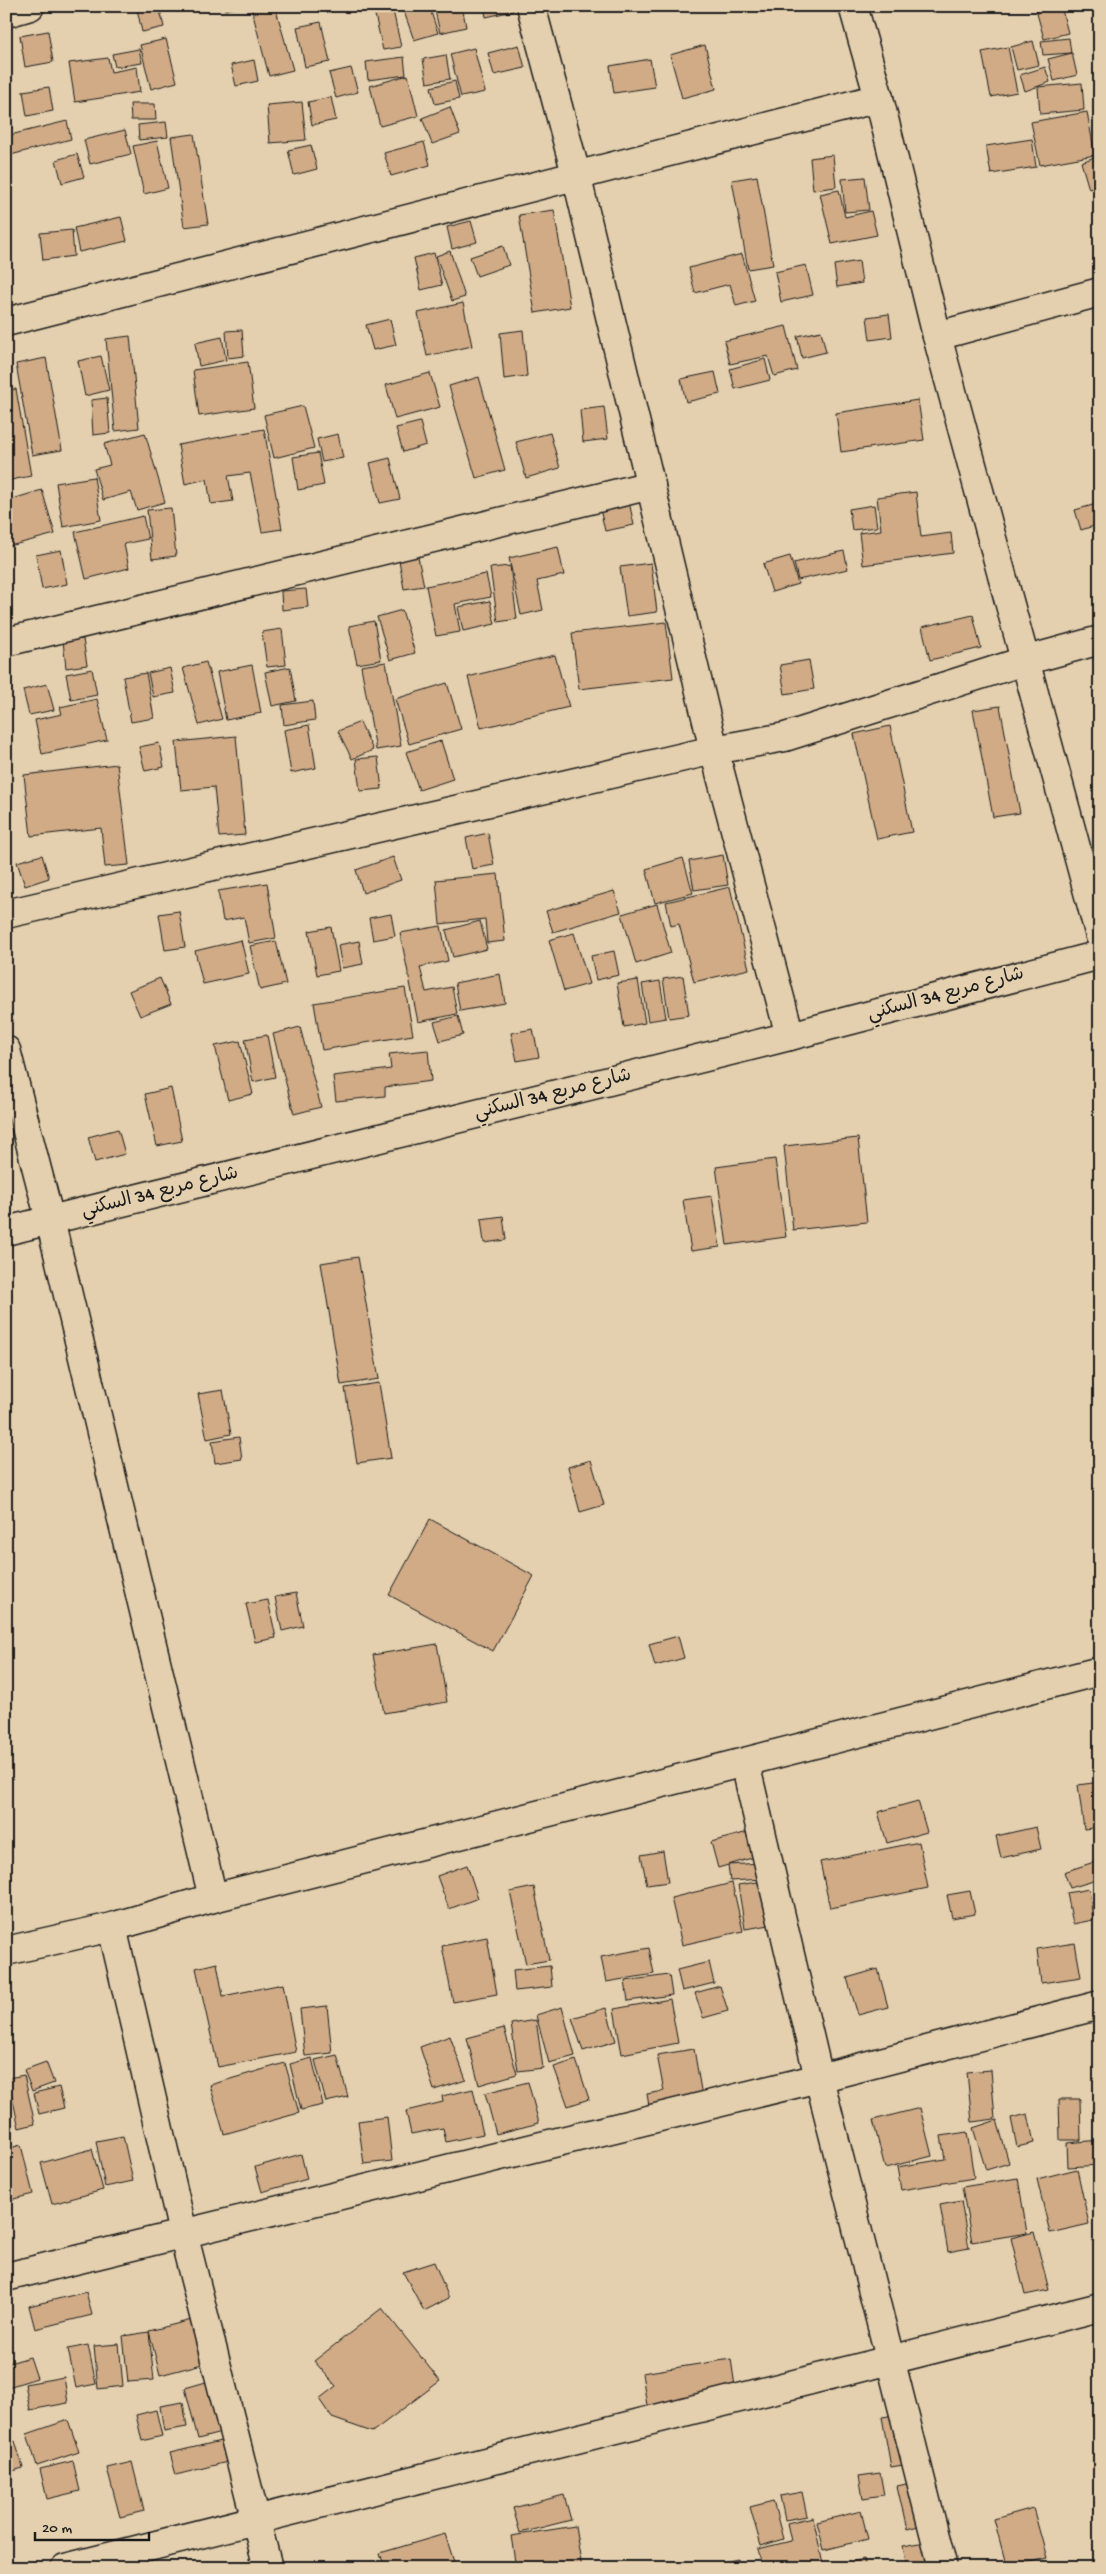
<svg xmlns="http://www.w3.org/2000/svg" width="1106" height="2574" font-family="'Gochi Hand','Playpen Sans Arabic',sans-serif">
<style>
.building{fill:#d0ab86;stroke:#1c1c1c}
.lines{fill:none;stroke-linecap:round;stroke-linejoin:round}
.minor-casing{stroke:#1c1c1c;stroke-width:31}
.tertiary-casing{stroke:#1c1c1c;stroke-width:31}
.minor{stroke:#e4d0ae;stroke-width:28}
.tertiary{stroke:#e4d0ae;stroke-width:28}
.labels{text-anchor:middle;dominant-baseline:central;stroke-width:4;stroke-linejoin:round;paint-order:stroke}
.street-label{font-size:19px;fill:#1c1c1c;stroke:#e4d0ae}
</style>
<rect width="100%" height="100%" fill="#e4d0ae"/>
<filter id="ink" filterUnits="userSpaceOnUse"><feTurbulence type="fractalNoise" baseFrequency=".02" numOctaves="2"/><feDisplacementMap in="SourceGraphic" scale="10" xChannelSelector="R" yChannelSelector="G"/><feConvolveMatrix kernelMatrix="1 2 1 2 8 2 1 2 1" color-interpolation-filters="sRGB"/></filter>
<g filter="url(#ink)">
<!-- building -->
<g class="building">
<path d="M146 6H159L164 27 142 32 137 9Z"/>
<path d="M224 6H243L225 10Z"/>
<path d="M275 6 293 70 269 76 251 7Z"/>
<path d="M373 6H392L401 47 383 50Z"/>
<path d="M402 6H429L438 33 414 40Z"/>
<path d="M434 6H462L466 27 440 33Z"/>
<path d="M484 6H512L513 11 486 17Z"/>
<path d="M1035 6H1061L1068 33 1044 39Z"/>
<path d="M321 22 330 62 305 67 297 27Z"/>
<path d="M48 31 53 62 25 67 20 36Z"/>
<path d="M1069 38 1071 53 1043 55 1041 41Z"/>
<path d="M166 39 177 82 151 89 140 45Z"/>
<path d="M1033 41 1039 65 1017 70 1011 47Z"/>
<path d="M519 45 525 68 494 75 488 53Z"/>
<path d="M705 45 716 89 682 98 670 55Z"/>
<path d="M1008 47 1017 92 991 97 982 52Z"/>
<path d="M474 48 485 92 461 97 450 54Z"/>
<path d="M139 49 142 63 115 67 112 54Z"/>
<path d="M1072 53 1077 75 1054 81 1048 59Z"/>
<path d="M446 55 450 79 427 83 423 59Z"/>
<path d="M404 57 406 75 368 80 366 62Z"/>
<path d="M108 58 111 72 137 67 140 92 75 102 69 63Z"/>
<path d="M650 59 655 87 614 93 610 66Z"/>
<path d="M254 60 258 81 236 86 231 65Z"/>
<path d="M1045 67 1050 82 1025 91 1020 75Z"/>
<path d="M351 68 358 92 336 98 329 73Z"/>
<path d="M408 75 418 116 380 126 370 86Z"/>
<path d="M455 81 459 99 435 104 431 87Z"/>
<path d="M1082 83 1084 110 1040 114 1038 87Z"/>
<path d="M49 87 53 111 27 116 23 91Z"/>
<path d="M331 97 336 120 312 125 308 102Z"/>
<path d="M302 102 306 140 270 143 267 105Z"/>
<path d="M130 104H155L156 120H131Z"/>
<path d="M450 107 460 134 432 144 422 118Z"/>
<path d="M1087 112 1095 155 1040 165 1031 122Z"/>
<path d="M67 121 71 139 7 156 6 136Z"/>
<path d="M166 122 168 137 139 140 138 125Z"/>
<path d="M125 130 131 154 90 164 84 140Z"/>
<path d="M194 134 208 224 184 227 171 137Z"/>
<path d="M1032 139 1036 167 991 174 986 146Z"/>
<path d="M157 141 168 188 144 194 133 146Z"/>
<path d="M424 142 430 165 391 176 384 153Z"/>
<path d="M311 145 317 169 294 175 288 150Z"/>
<path d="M77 154 84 177 62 183 56 160Z"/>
<path d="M833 155 836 187 813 190 810 158Z"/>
<path d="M1098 156 1100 186 1089 189 1081 162Z"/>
<path d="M757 176 773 265 748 269 732 180Z"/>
<path d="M865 177 869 210 845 212 842 179Z"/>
<path d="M839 190 845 217 871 211 877 235 832 244 820 194Z"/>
<path d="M554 210 570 307 535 313 519 215Z"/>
<path d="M121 217 127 241 79 252 74 228Z"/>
<path d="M471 221 477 242 452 249 447 227Z"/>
<path d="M72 230 74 256 43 260 40 233Z"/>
<path d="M503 246 509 265 477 276 470 257Z"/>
<path d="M450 251 465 297 452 301 436 256Z"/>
<path d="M434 253 442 285 421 290 414 258Z"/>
<path d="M742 254 755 301 736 306 730 284 695 293 689 268Z"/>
<path d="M859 261 862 283 837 287 834 265Z"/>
<path d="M806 265 813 295 781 302 775 272Z"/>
<path d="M463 303 472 346 427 356 418 313Z"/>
<path d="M889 314 892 337 870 340 867 317Z"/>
<path d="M390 319 396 345 373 350 366 325Z"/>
<path d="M786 326 797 370 774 376 768 356 730 364 724 341Z"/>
<path d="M242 330 244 356 228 358 226 331Z"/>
<path d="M523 330 527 376 504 379 500 333Z"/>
<path d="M821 331 826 352 802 358 797 336Z"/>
<path d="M130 336 139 428 115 431 106 339Z"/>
<path d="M222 337 226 360 199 366 195 343Z"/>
<path d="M101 356 109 390 85 396 78 361Z"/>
<path d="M46 358 62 450 32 455 16 364Z"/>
<path d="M765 359 770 380 735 389 730 369Z"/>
<path d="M248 362 254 408 199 416 193 370Z"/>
<path d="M715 372 720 394 686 402 681 379Z"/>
<path d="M430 373 440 407 395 419 386 385Z"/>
<path d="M479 377 505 470 476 478 449 386Z"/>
<path d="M16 389 31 476 6 481V390Z"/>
<path d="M107 398 110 433 93 435 91 400Z"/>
<path d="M918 400 924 440 841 452 836 413Z"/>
<path d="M303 406 314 448 274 458 264 415Z"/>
<path d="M604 407 608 439 583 442 580 410Z"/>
<path d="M420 422 426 445 403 452 396 428Z"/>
<path d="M264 429 282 529 262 532 250 473 228 476 233 501 211 504 207 479 185 484 178 445Z"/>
<path d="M145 433 165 502 137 510 131 492 103 500 94 469 110 465 104 444Z"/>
<path d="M550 433 560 468 526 478 516 442Z"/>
<path d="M338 434 343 458 322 462 317 439Z"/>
<path d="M318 453 324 485 298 490 293 457Z"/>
<path d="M390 458 400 499 380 503 370 463Z"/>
<path d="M94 477 101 520 63 527 56 483Z"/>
<path d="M42 490 55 534 6 547V501Z"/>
<path d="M916 492 921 537 951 533 953 553 863 565 859 533 881 530 877 497Z"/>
<path d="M628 497 634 525 605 531 599 504Z"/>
<path d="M1100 503V524L1081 530 1075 510Z"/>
<path d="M874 505 877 527 852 530 849 509Z"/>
<path d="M171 508 176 556 152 559 147 510Z"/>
<path d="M143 516 148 539 124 544 129 568 86 579 75 532Z"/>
<path d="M558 547 564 575 537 581 543 610 521 615 509 558Z"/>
<path d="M61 550 67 584 42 589 36 555Z"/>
<path d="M844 551 848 569 798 580 794 563Z"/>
<path d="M790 556 798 584 772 592 763 564Z"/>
<path d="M418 557 424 586 404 589 399 560Z"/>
<path d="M651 563 657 612 627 616 620 567Z"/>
<path d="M510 566 517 619 498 622 490 568Z"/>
<path d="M486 574 491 597 455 604 460 632 436 636 426 586Z"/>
<path d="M306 589 308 607 282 610 281 591Z"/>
<path d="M490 601 495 624 463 631 458 607Z"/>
<path d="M402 610 415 653 390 660 377 617Z"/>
<path d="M973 615 981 648 930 660 922 627Z"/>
<path d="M374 621 381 660 357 664 349 626Z"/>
<path d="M666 622 673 678 579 689 572 633Z"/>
<path d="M282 629 286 665 267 667 262 632Z"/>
<path d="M83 639 87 665 66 668 63 641Z"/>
<path d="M555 655 569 707 481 728 468 677Z"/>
<path d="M809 660 814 689 785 694 780 665Z"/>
<path d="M206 662 222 719 199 725 183 668Z"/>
<path d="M386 662 401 746 376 750 361 666Z"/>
<path d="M252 665 261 713 226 720 217 672Z"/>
<path d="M290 667 296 701 272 706 265 672Z"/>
<path d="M170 668 175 693 153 697 148 673Z"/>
<path d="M92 669 97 695 71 700 66 674Z"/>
<path d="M146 673 154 718 131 722 123 677Z"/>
<path d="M447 683 461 729 409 744 395 699Z"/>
<path d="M47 684 54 710 29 715 23 690Z"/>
<path d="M97 699 107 740 42 754 35 720 62 714 60 707Z"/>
<path d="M313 701 315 720 284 725 282 705Z"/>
<path d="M1000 706 1020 813 993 817 973 710Z"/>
<path d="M360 722 373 750 352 759 338 731Z"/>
<path d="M309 725 316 768 291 773 284 730Z"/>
<path d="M890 726 912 832 877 839 854 734Z"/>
<path d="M236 736 245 835 219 837 214 787 181 790 176 742Z"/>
<path d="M441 741 453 779 419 790 406 752Z"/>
<path d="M159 743 164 767 145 771 139 747Z"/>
<path d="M378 757 382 789 360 791 356 759Z"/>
<path d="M117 764 129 865 105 867 101 828 31 836 24 775Z"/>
<path d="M488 833 494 865 472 869 466 838Z"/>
<path d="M42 855 49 878 25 886 17 862Z"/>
<path d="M723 855 728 885 694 890 689 861Z"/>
<path d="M393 857 401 880 363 893 356 870Z"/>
<path d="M683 858 693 893 655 903 646 869Z"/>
<path d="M498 874 505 941 487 943 485 919 440 924 436 880Z"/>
<path d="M267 883 276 938 249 943 244 917 223 921 218 891Z"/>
<path d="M730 887 749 969 694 982 679 924 671 926 666 902Z"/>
<path d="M614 891 621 912 553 932 546 911Z"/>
<path d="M657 904 671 953 636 964 622 914Z"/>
<path d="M179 911 185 947 165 950 159 914Z"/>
<path d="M391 914 395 936 373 940 369 918Z"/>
<path d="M480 921 487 949 453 957 446 930Z"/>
<path d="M441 926 448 961 420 967 426 992 452 987 457 1014 418 1022 400 933Z"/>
<path d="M331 927 339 971 317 975 309 931Z"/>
<path d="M574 933 589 984 564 991 549 940Z"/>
<path d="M241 940 249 974 203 984 195 951Z"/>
<path d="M276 941 286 984 260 990 250 946Z"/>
<path d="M359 941 363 964 342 968 338 945Z"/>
<path d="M614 951 619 975 596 980 591 956Z"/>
<path d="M500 974 505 1003 460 1011 455 983Z"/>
<path d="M683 976 689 1015 669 1018 663 979Z"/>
<path d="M160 978 171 1004 140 1016 129 991Z"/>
<path d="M638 980 645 1023 624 1027 617 983Z"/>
<path d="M660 981 666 1018 648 1021 642 984Z"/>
<path d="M405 988 413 1035 322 1050 314 1003Z"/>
<path d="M458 1016 463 1035 440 1041 434 1022Z"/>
<path d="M300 1027 321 1107 294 1114 273 1034Z"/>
<path d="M533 1029 539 1057 517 1061 511 1033Z"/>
<path d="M267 1035 275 1077 253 1082 245 1039Z"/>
<path d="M240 1041 253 1094 228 1100 215 1046Z"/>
<path d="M428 1050 431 1081 385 1087V1096L336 1101 333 1076 391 1069 389 1054Z"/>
<path d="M171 1088 182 1141 157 1146 145 1094Z"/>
<path d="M118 1129 125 1154 95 1162 88 1137Z"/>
<path d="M858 1138 867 1222 793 1230 784 1146Z"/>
<path d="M775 1159 786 1237 727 1245 716 1167Z"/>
<path d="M712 1196 720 1247 691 1251 683 1200Z"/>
<path d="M503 1216 506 1240 484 1243 481 1219Z"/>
<path d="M358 1257 379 1379 341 1385 321 1263Z"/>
<path d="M379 1383 391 1458 357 1463 345 1388Z"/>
<path d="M223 1390 231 1434 207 1439 198 1394Z"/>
<path d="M239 1437 242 1459 215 1463 212 1441Z"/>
<path d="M591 1460 604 1505 580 1512 568 1467Z"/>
<path d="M430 1519 534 1576 493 1651 389 1595Z"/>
<path d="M296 1593 303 1626 282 1631 275 1597Z"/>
<path d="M268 1600 276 1638 255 1642 246 1604Z"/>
<path d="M678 1636 684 1658 655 1666 649 1644Z"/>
<path d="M437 1644 447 1702 384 1713 373 1655Z"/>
<path d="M1100 1782V1827L1084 1829 1078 1785Z"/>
<path d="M918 1801 927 1832 887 1843 878 1812Z"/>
<path d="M1036 1827 1041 1849 1001 1858 996 1836Z"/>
<path d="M748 1832 755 1857 718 1868 711 1842Z"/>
<path d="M919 1842 928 1888 830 1908 820 1862Z"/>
<path d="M663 1851 668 1882 647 1885 641 1855Z"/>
<path d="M1100 1860V1879L1070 1888 1064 1872Z"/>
<path d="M761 1863 763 1879 730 1881 728 1865Z"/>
<path d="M467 1865 478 1898 449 1909 437 1876Z"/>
<path d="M764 1881 770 1925 745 1929 738 1885Z"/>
<path d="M732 1883 743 1931 682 1945 671 1898Z"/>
<path d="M534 1887 549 1960 526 1964 510 1892Z"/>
<path d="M1089 1889 1093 1920 1073 1924 1067 1893Z"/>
<path d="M970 1891 975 1914 952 1918 947 1895Z"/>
<path d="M487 1937 497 1994 453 2002 442 1946Z"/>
<path d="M1075 1943 1081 1977 1041 1983 1037 1949Z"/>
<path d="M649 1948 654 1974 606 1982 601 1957Z"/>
<path d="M709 1962 714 1983 682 1991 677 1970Z"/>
<path d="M217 1963 223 1996 283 1984 296 2052 218 2067 196 1968Z"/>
<path d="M550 1966 552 1987 515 1991 513 1970Z"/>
<path d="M878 1969 888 2007 858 2015 847 1978Z"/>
<path d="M669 1975 672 1995 628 2001 625 1981Z"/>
<path d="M720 1986 728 2011 703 2018 695 1993Z"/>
<path d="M670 1999 678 2043 622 2054 614 2009Z"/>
<path d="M327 2006 332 2053 305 2056 300 2009Z"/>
<path d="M562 2007 575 2056 549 2063 536 2015Z"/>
<path d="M606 2008 616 2041 583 2051 572 2018Z"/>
<path d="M536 2020 543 2068 518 2071 511 2024Z"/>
<path d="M504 2028 517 2074 479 2085 467 2038Z"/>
<path d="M450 2036 466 2080 434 2090 420 2047Z"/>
<path d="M694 2049 704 2108 651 2118 647 2094 664 2091 657 2055Z"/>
<path d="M337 2055 348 2097 326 2102 315 2060Z"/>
<path d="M312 2058 323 2105 301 2110 290 2064Z"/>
<path d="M576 2060 589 2099 568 2106 554 2067Z"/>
<path d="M46 2062 54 2083 32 2091 24 2070Z"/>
<path d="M285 2063 299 2113 224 2134 210 2085Z"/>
<path d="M991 2070 995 2119 972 2122 967 2072Z"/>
<path d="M24 2075 35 2124 19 2128 8 2078Z"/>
<path d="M528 2082 539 2123 496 2134 485 2093Z"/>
<path d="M59 2087 64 2108 39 2114 34 2093Z"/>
<path d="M473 2089 483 2134 446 2142 443 2128 411 2134 406 2111 443 2102 442 2096Z"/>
<path d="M1059 2099H1080L1081 2140H1060Z"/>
<path d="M920 2108 932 2156 885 2168 873 2120Z"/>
<path d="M6 2111 11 2132 6 2133Z"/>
<path d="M1028 2114 1034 2143 1017 2147 1011 2118Z"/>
<path d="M387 2117 392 2161 364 2164 358 2121Z"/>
<path d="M997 2120 1009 2163 986 2170 973 2128Z"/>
<path d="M967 2132 974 2178 901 2190 897 2167 945 2159 941 2136Z"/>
<path d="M123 2136 133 2181 105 2187 96 2141Z"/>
<path d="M1100 2140V2165L1068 2167 1067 2143Z"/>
<path d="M21 2145 33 2194 6 2201V2149Z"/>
<path d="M92 2149 103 2190 52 2204 41 2163Z"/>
<path d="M301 2154 307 2179 262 2192 255 2167Z"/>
<path d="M1077 2169 1089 2224 1050 2233 1037 2179Z"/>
<path d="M1018 2178 1027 2233 972 2242 962 2187Z"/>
<path d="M961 2201 969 2248 948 2252 940 2205Z"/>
<path d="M1034 2232 1049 2290 1025 2295 1011 2238Z"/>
<path d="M434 2262 449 2298 424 2311 403 2272Z"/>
<path d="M86 2292 92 2315 35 2329 29 2306Z"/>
<path d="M382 2308 440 2381 372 2432 332 2418 319 2399 336 2386 314 2361Z"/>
<path d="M199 2318 210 2362 160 2375 149 2331Z"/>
<path d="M149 2332 154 2380 128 2382 123 2336Z"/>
<path d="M119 2344 123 2386 98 2389 94 2346Z"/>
<path d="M88 2345 96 2384 76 2388 68 2349Z"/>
<path d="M30 2357 37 2378 8 2387 6 2364Z"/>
<path d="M731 2359 736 2393 647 2406 642 2373Z"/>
<path d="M64 2377 68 2403 30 2410 25 2384Z"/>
<path d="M213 2380 225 2432 198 2439 185 2388Z"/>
<path d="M183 2402 187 2427 164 2431 160 2406Z"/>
<path d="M156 2410 162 2436 142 2441 136 2415Z"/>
<path d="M907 2413 915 2463 891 2467 882 2417Z"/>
<path d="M68 2420 79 2452 37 2466 27 2434Z"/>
<path d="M229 2439 235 2460 176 2475 170 2453Z"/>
<path d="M15 2441 23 2468 6 2473V2443Z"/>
<path d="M73 2461 80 2491 47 2499 40 2469Z"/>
<path d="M132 2462 144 2511 120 2517 107 2468Z"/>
<path d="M880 2473 884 2495 863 2498 859 2476Z"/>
<path d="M920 2481 930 2523 907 2529 897 2486Z"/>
<path d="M802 2492 807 2516 785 2520 780 2496Z"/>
<path d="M564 2495 571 2520 520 2533 513 2508Z"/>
<path d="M773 2501 783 2539 761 2546 750 2507Z"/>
<path d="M1033 2508 1047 2558 1007 2568 994 2519Z"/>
<path d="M861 2511 868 2539 824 2550 817 2522Z"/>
<path d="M813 2517 824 2568H762L758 2549 791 2541 787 2523Z"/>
<path d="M575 2526 582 2568H516L511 2536Z"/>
<path d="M445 2534 456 2568H385L380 2553Z"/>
<path d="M937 2540 942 2568H907L903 2546Z"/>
<path d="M738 2559 739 2568H705V2566Z"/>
<path d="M864 2559 866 2568H840V2565Z"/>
<path d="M701 2565V2568H684Z"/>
</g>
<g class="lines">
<!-- minor casing -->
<g class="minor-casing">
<g id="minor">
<path d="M531 6 576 174 714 750 790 1036"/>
<path d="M853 6 879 98 937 336 1100 936"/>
<path d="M6 13 30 6"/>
<path d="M6 322 879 98"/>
<path d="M937 336 1100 292"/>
<path d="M6 642 651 485"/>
<path d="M6 914 714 750 785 737 1024 661 1100 640"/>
<path d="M6 1050 50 1220 213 1898"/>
<path d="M745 1763 819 2078 943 2568"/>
<path d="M112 1927 183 2233 268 2568"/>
<path d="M6 1951 112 1927 213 1898 1100 1671"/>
<path d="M6 2277 819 2078 1100 2005"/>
<path d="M65 2568 1100 2307"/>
</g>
</g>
<!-- tertiary casing -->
<g class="tertiary-casing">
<path id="tertiary" d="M6 1231 790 1036 1100 955"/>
</g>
<!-- minor -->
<use href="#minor" class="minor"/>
<!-- tertiary -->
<use href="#tertiary" class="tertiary"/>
</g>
</g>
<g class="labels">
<!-- street labels -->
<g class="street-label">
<text transform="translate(946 995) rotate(-15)">شارع مربع 34 السكني</text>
<text transform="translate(553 1095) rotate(-14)">شارع مربع 34 السكني</text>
<text transform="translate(160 1193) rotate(-14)">شارع مربع 34 السكني</text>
</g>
</g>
<!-- margin -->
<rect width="1106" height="2574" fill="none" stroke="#e4d0ae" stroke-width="25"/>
<rect x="12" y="12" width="1081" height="2549" fill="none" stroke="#1c1c1c" stroke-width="2" filter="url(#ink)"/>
<!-- scale -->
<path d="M35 2532v8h114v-8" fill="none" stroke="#1c1c1c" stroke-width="2.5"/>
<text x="42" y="2532" font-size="15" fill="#1c1c1c" stroke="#e4d0ae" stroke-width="4" paint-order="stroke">20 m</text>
</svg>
